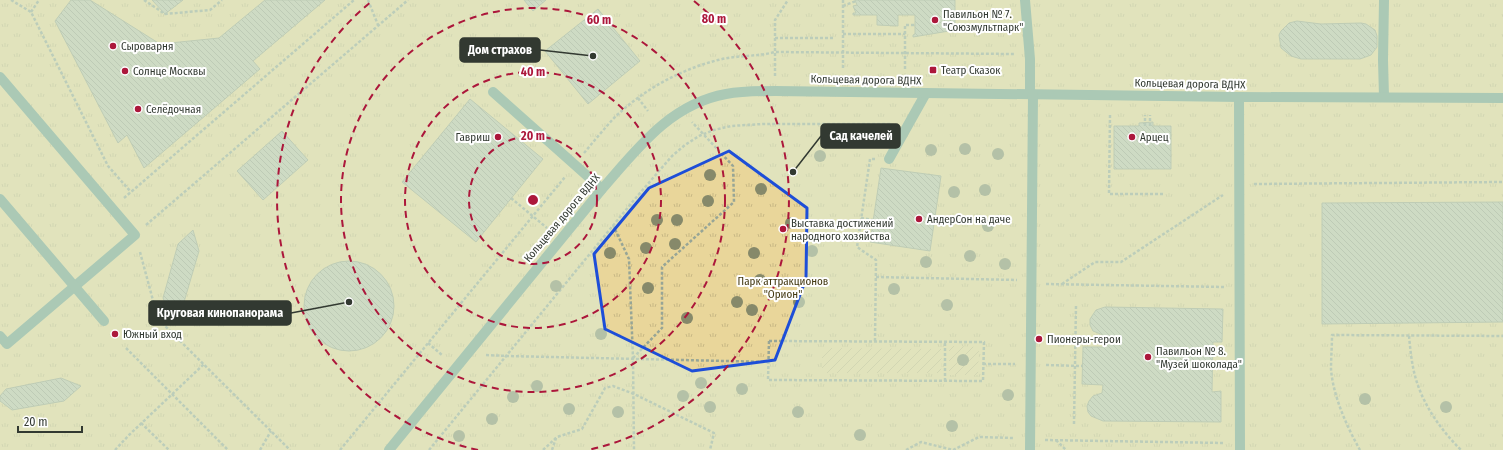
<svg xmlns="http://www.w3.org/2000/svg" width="1503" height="450" font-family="'Fira Sans Condensed',sans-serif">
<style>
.park{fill:url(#park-tufts)}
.garden{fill:url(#garden-furrows)}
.building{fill:url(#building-back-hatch);stroke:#9da38b}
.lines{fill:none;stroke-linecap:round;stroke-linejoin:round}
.path{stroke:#97a596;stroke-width:2.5;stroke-dasharray:3 2;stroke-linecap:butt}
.minor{stroke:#719b8b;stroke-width:10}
.tree{fill:#86896a}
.marked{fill:none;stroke:#1d4ed8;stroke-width:3;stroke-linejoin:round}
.ring{fill:none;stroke:#ac173b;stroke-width:2;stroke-dasharray:7 5}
.poi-dot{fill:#ac173b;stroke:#fff;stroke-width:1.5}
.labels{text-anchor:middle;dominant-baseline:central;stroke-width:4;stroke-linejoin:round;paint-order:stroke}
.poi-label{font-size:11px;fill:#323931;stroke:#fff;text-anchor:start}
.street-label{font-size:11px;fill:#323931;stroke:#fff}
.park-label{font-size:11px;fill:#423710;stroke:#fff}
.centre{fill:#ac173b;stroke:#fff;stroke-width:2}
.ring-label{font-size:12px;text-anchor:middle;font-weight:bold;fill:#ac173b;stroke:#fff;stroke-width:4;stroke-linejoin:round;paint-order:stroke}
.leader{fill:none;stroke:#323931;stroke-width:1.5}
.callout-dot{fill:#323931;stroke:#fff;stroke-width:1.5}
.callout{fill:#323931;stroke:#323931;stroke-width:1.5}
.callout-label{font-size:12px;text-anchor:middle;font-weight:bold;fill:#fff}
</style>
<defs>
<pattern id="park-tufts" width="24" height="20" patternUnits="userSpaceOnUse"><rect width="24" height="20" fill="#e9d69a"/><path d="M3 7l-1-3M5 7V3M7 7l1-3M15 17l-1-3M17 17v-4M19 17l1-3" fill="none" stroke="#c8b885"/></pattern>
<pattern id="garden-furrows" width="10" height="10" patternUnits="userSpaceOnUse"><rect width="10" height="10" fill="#e9d69a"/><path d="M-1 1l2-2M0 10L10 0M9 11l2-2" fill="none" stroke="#c8b885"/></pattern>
<pattern id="building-back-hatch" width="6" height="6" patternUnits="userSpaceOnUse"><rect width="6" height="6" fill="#bec4ab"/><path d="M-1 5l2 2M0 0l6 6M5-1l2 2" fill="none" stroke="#9ba08c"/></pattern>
</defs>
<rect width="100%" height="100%" fill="#daeed9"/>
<!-- park -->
<rect class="park" x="0" y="0" width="1503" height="450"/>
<!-- garden -->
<g class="garden">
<path d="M949 346 979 347 978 375H949Z"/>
<path d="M822 348 942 349 941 373H822Z"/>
</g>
<!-- building -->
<g class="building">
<path d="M71 0H90L160 44 219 38 265 0H325L253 61 260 69 144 168 127 135 118 143 55 21Z"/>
<path d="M152 0H183L165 14Z"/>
<path d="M524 0H546L533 11Z"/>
<path d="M855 0H955V30L913 37V35L915 34V15H898V26L877 25V15H853V13H856L853 6 857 5Z"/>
<path d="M598 9 640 61 588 104 545 51Z"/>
<path d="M1297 21 1321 24 1361 23 1366 24 1375 30 1377 36V47L1371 55 1360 59H1301L1291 56 1281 48 1279 35 1281 31 1289 23Z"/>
<path d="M470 99 543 159 476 242 402 182Z"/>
<path d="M1153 122V126H1171V169H1114V126H1139V123Z"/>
<path d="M282 131 308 160 263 200 237 171Z"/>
<path d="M881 168 941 176 930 251 870 242Z"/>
<path d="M1503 202V322L1322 324V203Z"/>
<path d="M193 230 199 251 184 302 168 310 163 298 178 244Z"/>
<circle cx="349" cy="306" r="45"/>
<path d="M1105 307 1223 309 1222 342H1213L1212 392 1221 391V422L1103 421 1091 416 1088 412 1087 406 1089 401 1093 396 1102 393 1103 385 1082 384 1083 347H1103V335L1093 331 1090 325V319L1096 310Z"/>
<path d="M61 378 81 386 64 401 12 410 0 401V396L6 389Z"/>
</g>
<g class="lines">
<!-- path -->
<g class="path">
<path d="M11 0 31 12 108 166 131 192"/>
<path d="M144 0 165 14 210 10 222 0"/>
<path d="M368 0 378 25"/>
<path d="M843 6 856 1"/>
<path d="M31 12 39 0"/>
<path d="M843 34H905"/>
<path d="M775 38H833"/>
<path d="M843 68V0"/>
<path d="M905 69V25H915"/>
<path d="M775 76V20L788 0"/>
<path d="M638 98 648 111"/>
<path d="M1110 115 1109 194H1165"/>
<path d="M1145 126V115"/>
<path d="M1150 126V115"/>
<path d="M584 153C594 141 604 129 614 118 643 90 679 70 718 60 737 55 756 57 775 52L1014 54"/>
<path d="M875 159H870L857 247 876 260 875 341"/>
<path d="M1254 184 1503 182"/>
<path d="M124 198 354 0"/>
<path d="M511 198 547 228"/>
<path d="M861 218 873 220"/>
<path d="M146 225 408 0"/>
<path d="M613 225 629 259 633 358 634 450"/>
<path d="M140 252 158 319 290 450"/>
<path d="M876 277 1017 280"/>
<path d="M1046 284 1225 287"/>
<path d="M1062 284 1095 262H1121L1223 195"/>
<path d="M1409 336C1410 346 1411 357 1413 367 1419 399 1438 427 1461 450"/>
<path d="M769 341 984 342 983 381 768 380Z"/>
<path d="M428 343 442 355"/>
<path d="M126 348 228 450"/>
<path d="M486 355 507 356 769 362"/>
<path d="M633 358 662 328V267L734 202 733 166 692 122"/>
<path d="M983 364H1015"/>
<path d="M1046 365 1082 366"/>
<path d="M945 381V341"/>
<path d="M141 423 169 450"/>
<path d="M1074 424 1076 305"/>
<path d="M1045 440 1224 443"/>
<path d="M1056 440 1066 450"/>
<path d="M115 450 129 435 204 364"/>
<path d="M260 450 271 431"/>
<path d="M340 450 565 177"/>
<path d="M429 450 634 200 672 156 685 145 699 136 714 130 731 126 763 124H892"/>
<path d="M543 450 557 437 582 429 605 388 613 386 634 394 714 433 710 450"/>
<path d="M552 450 556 438"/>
<path d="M906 450 921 442 953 450 979 437 1014 438"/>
<path d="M1360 450C1347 427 1333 396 1331 369 1331 358 1332 347 1332 335L1503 336"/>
</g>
<!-- minor -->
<g class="minor">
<path d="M1025 0 1030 59V94"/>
<path d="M1384 0 1383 60 1384 97"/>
<path d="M0 77 135 235 7 344 0 336"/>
<path d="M493 92 602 189"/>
<path d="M1239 97 1240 450"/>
<path d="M889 159 926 93"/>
<path d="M0 199 104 321"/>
<path d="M389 450 602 189C637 149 670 104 726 94 742 91 759 91 775 91L1239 97 1503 98"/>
<path d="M1030 450 1033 94"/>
</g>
</g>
<!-- trees -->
<g class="tree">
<circle cx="965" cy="149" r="6"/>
<circle cx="931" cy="150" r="6"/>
<circle cx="998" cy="154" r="6"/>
<circle cx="820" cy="156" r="6"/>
<circle cx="710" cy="175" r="6"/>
<circle cx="761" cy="189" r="6"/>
<circle cx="985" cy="190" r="6"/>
<circle cx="954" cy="192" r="6"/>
<circle cx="708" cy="201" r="6"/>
<circle cx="657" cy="220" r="6"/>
<circle cx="677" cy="220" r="6"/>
<circle cx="791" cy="223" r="6"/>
<circle cx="988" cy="226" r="6"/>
<circle cx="675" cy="244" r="6"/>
<circle cx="646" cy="248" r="6"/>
<circle cx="812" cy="251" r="6"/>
<circle cx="610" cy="253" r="6"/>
<circle cx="754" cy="253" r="6"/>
<circle cx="970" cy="256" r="6"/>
<circle cx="926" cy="262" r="6"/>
<circle cx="1005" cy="264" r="6"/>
<circle cx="760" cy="280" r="6"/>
<circle cx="556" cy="286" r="6"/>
<circle cx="648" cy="288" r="6"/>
<circle cx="894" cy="289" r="6"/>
<circle cx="737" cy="302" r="6"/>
<circle cx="799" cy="302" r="6"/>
<circle cx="947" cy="305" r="6"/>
<circle cx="752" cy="310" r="6"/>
<circle cx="687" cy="318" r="6"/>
<circle cx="601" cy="334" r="6"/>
<circle cx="963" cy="360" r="6"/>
<circle cx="701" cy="383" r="6"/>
<circle cx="537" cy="386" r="6"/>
<circle cx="742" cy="389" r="6"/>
<circle cx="1008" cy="395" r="6"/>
<circle cx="683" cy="396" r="6"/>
<circle cx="513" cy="397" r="6"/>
<circle cx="1365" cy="399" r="6"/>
<circle cx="710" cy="407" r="6"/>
<circle cx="1446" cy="407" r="6"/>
<circle cx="569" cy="409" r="6"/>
<circle cx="618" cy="412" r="6"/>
<circle cx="798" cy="412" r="6"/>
<circle cx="492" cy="419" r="6"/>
<circle cx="952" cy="426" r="6"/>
<circle cx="860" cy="435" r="6"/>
<circle cx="459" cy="436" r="6"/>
</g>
<!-- marked area -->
<path d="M0 0H1503V450H0ZM729 151 807 208 806 279 775 360 692 371 605 329 594 254 649 188Z" fill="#daeed9" fill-opacity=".55" fill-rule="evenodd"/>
<path class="marked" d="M729 151 807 208 806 279 775 360 692 371 605 329 594 254 649 188Z"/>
<!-- distance rings -->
<g class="ring">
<circle cx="533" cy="200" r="64"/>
<circle cx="533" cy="200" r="128"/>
<circle cx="533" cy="200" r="192"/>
<path d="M478 450A256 256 0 0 1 372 1M694 1A256 256 0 0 1 588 450"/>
</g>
<!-- markers -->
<g class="poi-dot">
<circle cx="935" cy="20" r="4"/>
<circle cx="113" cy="46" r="4"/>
<rect x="929" y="66" width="8" height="8" rx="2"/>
<circle cx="125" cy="71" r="4"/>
<circle cx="138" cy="109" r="4"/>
<circle cx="498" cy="137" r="4"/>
<circle cx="1132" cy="137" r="4"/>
<circle cx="919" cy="219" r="4"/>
<circle cx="783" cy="229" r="4"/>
<circle cx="115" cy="334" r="4"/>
<circle cx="1039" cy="339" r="4"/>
<circle cx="1148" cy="357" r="4"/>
</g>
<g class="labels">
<!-- poi labels -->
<g class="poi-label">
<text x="943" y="14">Павильон № 7.<tspan x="943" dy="13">"Союзмультпарк"</tspan></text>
<text x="121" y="46">Сыроварня</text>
<text x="941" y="70">Театр Сказок</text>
<text x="133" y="71">Солнце Москвы</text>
<text x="146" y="109">Селёдочная</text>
<text x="490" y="137" text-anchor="end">Гавриш</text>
<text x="1140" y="137">Арцец</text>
<text x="927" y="219">АндерСон на даче</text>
<text x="791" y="223">Выставка достижений<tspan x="791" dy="13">народного хозяйства</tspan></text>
<text x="123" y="334">Южный вход</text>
<text x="1047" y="339">Пионеры-герои</text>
<text x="1156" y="351">Павильон № 8.<tspan x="1156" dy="13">"Музей шоколада"</tspan></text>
</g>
<!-- street labels -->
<g class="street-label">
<text transform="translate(866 80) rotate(1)">Кольцевая дорога ВДНХ</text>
<text transform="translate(1190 84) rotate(1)">Кольцевая дорога ВДНХ</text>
<text transform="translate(562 218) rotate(-50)">Кольцевая дорога ВДНХ</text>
</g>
<!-- park labels -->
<g class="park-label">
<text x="783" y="281">Парк аттракционов<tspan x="783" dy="13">"Орион"</tspan></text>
</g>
</g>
<circle cx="533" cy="200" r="6" class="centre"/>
<g class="ring-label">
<text x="714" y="23">80 m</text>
<text x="599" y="24">60 m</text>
<text x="533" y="76">40 m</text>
<text x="533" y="140">20 m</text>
</g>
<!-- callouts -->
<path class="leader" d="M593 56L540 50M793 172L821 136M349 302L291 313"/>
<g class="callout-dot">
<circle cx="593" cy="56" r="4"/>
<circle cx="793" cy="172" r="4"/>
<circle cx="349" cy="302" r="4"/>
</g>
<g class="callout">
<rect x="460" y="38" width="80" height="24" rx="4"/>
<rect x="821" y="124" width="79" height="24" rx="4"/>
<rect x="149" y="301" width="142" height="24" rx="4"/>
</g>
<g class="callout-label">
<text x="500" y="54">Дом страхов</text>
<text x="861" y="140">Сад качелей</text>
<text x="220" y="317">Круговая кинопанорама</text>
</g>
<!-- scale -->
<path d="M18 426v6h64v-6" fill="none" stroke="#323931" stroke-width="2"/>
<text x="24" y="426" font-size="12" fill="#323931" stroke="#ffffff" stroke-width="3" paint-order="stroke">20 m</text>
</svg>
